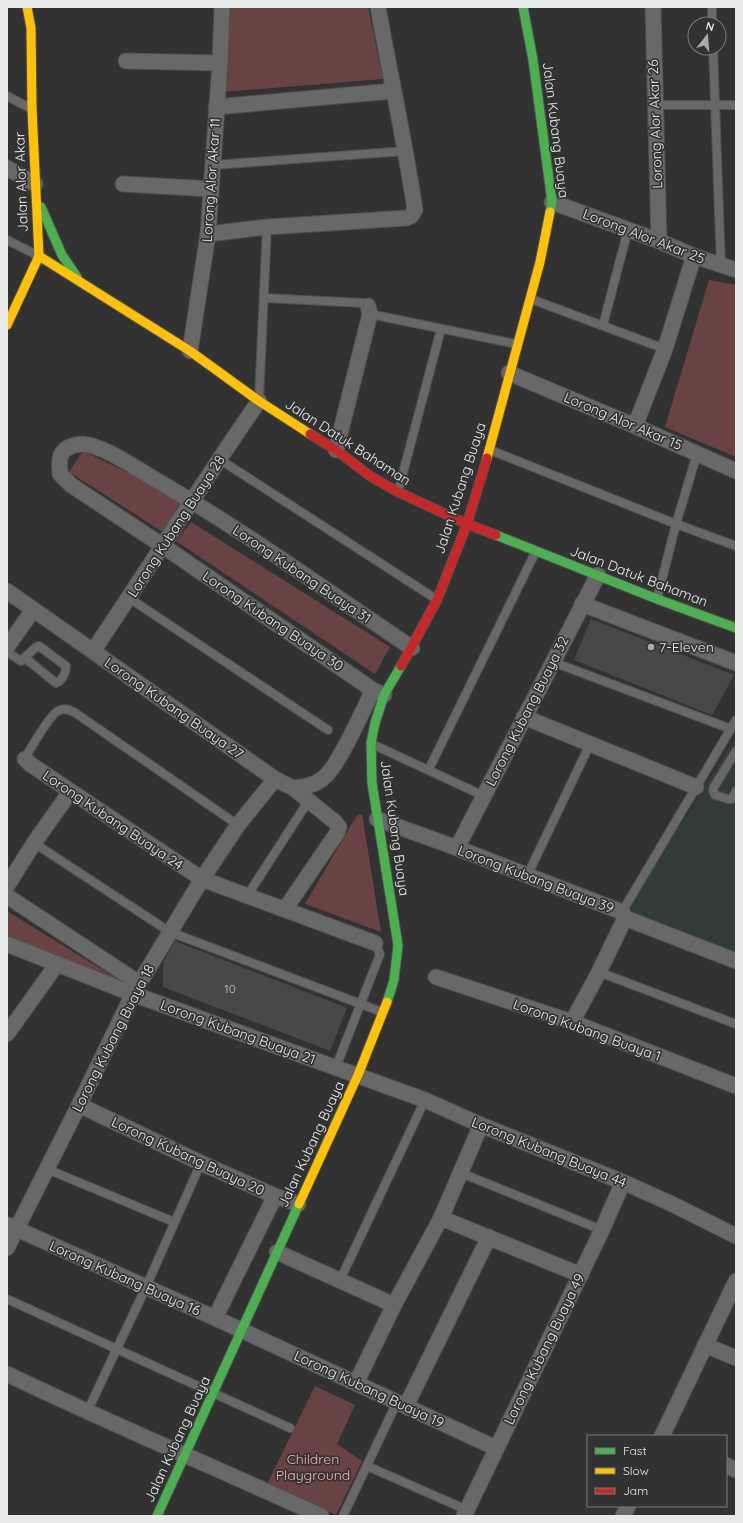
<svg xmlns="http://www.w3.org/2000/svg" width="743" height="1523" font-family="Quicksand,sans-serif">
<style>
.built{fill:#333b37}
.green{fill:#694244}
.building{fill:#474847}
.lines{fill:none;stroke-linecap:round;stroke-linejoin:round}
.lane-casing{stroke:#4f5150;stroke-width:10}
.street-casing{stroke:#4f5150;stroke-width:17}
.fast-casing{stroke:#4f5150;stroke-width:11}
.slow-casing{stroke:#4f5150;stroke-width:11}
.jam-casing{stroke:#4f5150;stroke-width:11}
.lane{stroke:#676867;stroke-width:8}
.street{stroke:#676867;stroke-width:15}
.fast{stroke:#4caf50;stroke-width:9}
.slow{stroke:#ffc107;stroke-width:9}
.jam{stroke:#c62828;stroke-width:9}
.poi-dot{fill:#a9aaa9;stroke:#303331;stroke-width:1.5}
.labels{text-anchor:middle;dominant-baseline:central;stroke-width:3.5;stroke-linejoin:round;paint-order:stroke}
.number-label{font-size:12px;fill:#c0c2c1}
.street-label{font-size:14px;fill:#e9ebea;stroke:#303331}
.poi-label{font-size:14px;fill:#e9ebea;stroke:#303331;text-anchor:start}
.park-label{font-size:14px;fill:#fdb1b5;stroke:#303331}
</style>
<rect width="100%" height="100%" fill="#313231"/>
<!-- built -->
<path class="built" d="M736 736V953L625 914Z"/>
<!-- green -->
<g class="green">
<path d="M225 7H368L383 79 223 92Z"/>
<path d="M709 280 736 285V457L665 427Z"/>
<path d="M83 451 182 499 163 532 69 472Z"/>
<path d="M191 522 390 647 375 674 176 541Z"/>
<path d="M362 814 381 932 305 904 357 815Z"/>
<path d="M7 911 122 982 7 936Z"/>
<path d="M315 1386 355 1405 337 1444 362 1461 336 1515 267 1484Z"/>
</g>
<!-- building -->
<g class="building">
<path d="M591 619 734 675 712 715 574 660Z"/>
<path d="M175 941 347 1008 330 1051 163 987V963Z"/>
</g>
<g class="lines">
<!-- lane casing -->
<g class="lane-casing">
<g id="lane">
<path d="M712 7V24"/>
<path d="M713 48 721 266"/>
<path d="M7 96 30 108"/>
<path d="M654 105H736"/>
<path d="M213 165 406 151"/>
<path d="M7 240 37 255"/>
<path d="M265 298 364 303 368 306"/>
<path d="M531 299 665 349"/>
<path d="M370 314 516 344"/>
<path d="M603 325 628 230"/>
<path d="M259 398 267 227"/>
<path d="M490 450 676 524 736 546"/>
<path d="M219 459 436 599"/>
<path d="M398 492 441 329"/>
<path d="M129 598 328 730"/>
<path d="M657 599 676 524 697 454"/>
<path d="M7 652 21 661 36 647 39 646 66 666C66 673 62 681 56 683L25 658"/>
<path d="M553 662 731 729"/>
<path d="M372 744 484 796"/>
<path d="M736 751 714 787 713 791 715 795 728 799H732L736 791"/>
<path d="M25 759 28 753C34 743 49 716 58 711 64 708 68 709 74 712L238 825"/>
<path d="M429 769 536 551"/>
<path d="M34 843 170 932 382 1012"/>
<path d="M527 876 590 744"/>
<path d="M247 896 309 800"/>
<path d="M622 912 736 720"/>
<path d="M599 972 736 1024"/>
<path d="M336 1067 380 954 375 943"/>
<path d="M47 1169 174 1222"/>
<path d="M461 1173 602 1230"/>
<path d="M340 1280 425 1100"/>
<path d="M7 1299 290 1428"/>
<path d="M87 1412 146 1287 201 1163"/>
<path d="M367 1466 467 1510"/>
<path d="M343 1516 397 1402"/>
</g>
</g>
<!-- street casing -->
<g class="street-casing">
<g id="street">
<path d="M653 7 659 241"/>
<path d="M126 61 220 63"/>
<path d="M216 107 393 91"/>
<path d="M7 168 35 184"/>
<path d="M123 184 211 189"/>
<path d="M552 202 659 241 694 256 736 270"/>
<path d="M208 234 267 227 407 218 411 216 415 210C405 142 390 75 378 7"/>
<path d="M190 351 208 234 220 63 222 7"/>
<path d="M509 373 635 426 736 471"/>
<path d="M635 426 665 349 694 256"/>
<path d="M336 450 370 314 368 306"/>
<path d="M7 591 275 779 293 788 335 822 339 827 337 833 285 909"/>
<path d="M582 604 736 663"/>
<path d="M7 647 33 610"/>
<path d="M93 651C149 568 202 483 259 401"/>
<path d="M384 695 373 690 163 546 71 485 60 474C60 469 59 463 60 459 61 448 74 444 83 444 102 445 134 467 151 477 241 529 326 590 412 648"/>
<path d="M524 717 696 787"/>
<path d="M25 759 30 764 202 879 375 943"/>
<path d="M293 788C304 787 313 786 322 779 337 770 364 708 373 690"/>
<path d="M377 819 457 848 622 912 625 918 736 961"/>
<path d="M457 848 598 575"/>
<path d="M7 886 34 843 70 792"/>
<path d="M7 896 139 983"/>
<path d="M7 944 133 994 425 1100 481 1125 623 1182 672 1204 736 1236"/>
<path d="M436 977 572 1022 736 1086"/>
<path d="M572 1022 599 972 625 918"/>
<path d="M7 1034 57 964"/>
<path d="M79 1105 201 1163 275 1196 298 1204"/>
<path d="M441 1218 581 1275"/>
<path d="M8 1225 215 1318 496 1448"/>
<path d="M7 1248 79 1105 133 994 202 879 238 825 275 779"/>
<path d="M277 1252 394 1305"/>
<path d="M215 1318 275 1196"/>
<path d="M705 1345 736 1358"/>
<path d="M7 1374C111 1424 217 1468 321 1516"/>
<path d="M356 1383 394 1305 441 1218 481 1125"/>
<path d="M406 1406 489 1237"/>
<path d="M662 1436 736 1281"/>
<path d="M726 1465 736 1470"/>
<path d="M464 1516 602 1230 623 1182"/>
<path d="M623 1516 628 1506"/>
</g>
</g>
<!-- fast casing -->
<g class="fast-casing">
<g id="fast">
<path d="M523 7 533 60 552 202 550 212"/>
<path d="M41 207 62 255 77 277"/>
<path d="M496 535 657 599 736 628"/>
<path d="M387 1002 394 980 398 945 372 783 371 743 375 723 384 695 401 666"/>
<path d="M157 1516 299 1204"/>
</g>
</g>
<!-- slow casing -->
<g class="slow-casing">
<g id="slow">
<path d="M39 256 190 351 259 401 310 434"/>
<path d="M7 325 39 256 32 109 31 28 27 7"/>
<path d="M487 458 540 262 550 212"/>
<path d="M299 1204 358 1075 387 1002"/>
</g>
</g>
<!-- jam casing -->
<g class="jam-casing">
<g id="jam">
<path d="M310 434 336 450 370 476 398 492 467 524 496 535"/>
<path d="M401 666 437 600 467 524 487 458"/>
</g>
</g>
<!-- lane -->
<use href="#lane" class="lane"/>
<!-- street -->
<use href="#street" class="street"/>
<!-- fast -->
<use href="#fast" class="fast"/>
<!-- slow -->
<use href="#slow" class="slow"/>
<!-- jam -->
<use href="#jam" class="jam"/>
</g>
<!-- markers -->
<circle class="poi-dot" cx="651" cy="647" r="4"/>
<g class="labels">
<!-- number labels -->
<g class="number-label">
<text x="230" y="988">10</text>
</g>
<!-- street labels -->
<g class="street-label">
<text transform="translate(655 124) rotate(-92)">Lorong Alor Akar 26</text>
<text transform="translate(556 130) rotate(83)">Jalan Kubang Buaya</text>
<text transform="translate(211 180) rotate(-86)">Lorong Alor Akar 11</text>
<text transform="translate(21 182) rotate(-92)">Jalan Alor Akar</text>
<text transform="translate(644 236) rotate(21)">Lorong Alor Akar 25</text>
<text transform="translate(623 421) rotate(23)">Lorong Alor Akar 15</text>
<text transform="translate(348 442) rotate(33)">Jalan Datuk Bahaman</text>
<text transform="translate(460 488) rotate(-72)">Jalan Kubang Buaya</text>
<text transform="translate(176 526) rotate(-57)">Lorong Kubang Buaya 28</text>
<text transform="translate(302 574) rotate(34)">Lorong Kubang Buaya 31</text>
<text transform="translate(639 576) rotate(21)">Jalan Datuk Bahaman</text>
<text transform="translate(273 621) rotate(34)">Lorong Kubang Buaya 30</text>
<text transform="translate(174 708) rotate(35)">Lorong Kubang Buaya 27</text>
<text transform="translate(527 711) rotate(-63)">Lorong Kubang Buaya 32</text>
<text transform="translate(113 820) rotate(34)">Lorong Kubang Buaya 24</text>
<text transform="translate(395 828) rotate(82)">Jalan Kubang Buaya</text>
<text transform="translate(536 879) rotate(21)">Lorong Kubang Buaya 39</text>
<text transform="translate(587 1030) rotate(20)">Lorong Kubang Buaya 1</text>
<text transform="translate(238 1032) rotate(20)">Lorong Kubang Buaya 21</text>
<text transform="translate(113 1038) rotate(-63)">Lorong Kubang Buaya 18</text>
<text transform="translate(311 1144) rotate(-65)">Jalan Kubang Buaya</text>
<text transform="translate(549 1152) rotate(22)">Lorong Kubang Buaya 44</text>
<text transform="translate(188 1156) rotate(25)">Lorong Kubang Buaya 20</text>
<text transform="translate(125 1278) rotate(24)">Lorong Kubang Buaya 16</text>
<text transform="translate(544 1349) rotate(-64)">Lorong Kubang Buaya 49</text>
<text transform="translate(369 1389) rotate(25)">Lorong Kubang Buaya 19</text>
<text transform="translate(177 1439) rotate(-65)">Jalan Kubang Buaya</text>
</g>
<!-- poi labels -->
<g class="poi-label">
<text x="659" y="647">7-Eleven</text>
</g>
<!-- park labels -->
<g class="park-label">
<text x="313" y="1459">Children<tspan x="313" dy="16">Playground</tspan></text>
</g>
</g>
<!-- border -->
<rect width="743" height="1523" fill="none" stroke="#e9ebea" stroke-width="16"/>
<!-- legend -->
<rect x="587" y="1435" width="140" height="72" fill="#303331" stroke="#7a7d7b"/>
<rect x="595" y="1448" width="20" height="6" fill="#4caf50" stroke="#7a7d7b"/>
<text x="623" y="1455" font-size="12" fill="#e9ebea">Fast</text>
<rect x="595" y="1468" width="20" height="6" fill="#ffc107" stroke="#7a7d7b"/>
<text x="623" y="1475" font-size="12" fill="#e9ebea">Slow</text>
<rect x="595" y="1488" width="20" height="6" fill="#c62828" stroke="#7a7d7b"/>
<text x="623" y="1495" font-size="12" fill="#e9ebea">Jam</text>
<!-- north arrow -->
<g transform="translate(707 36) rotate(17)"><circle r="19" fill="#303331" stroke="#7a7d7b"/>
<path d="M0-3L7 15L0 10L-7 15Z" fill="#a9aaa9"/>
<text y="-6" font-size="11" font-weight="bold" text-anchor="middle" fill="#e9ebea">N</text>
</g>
</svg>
